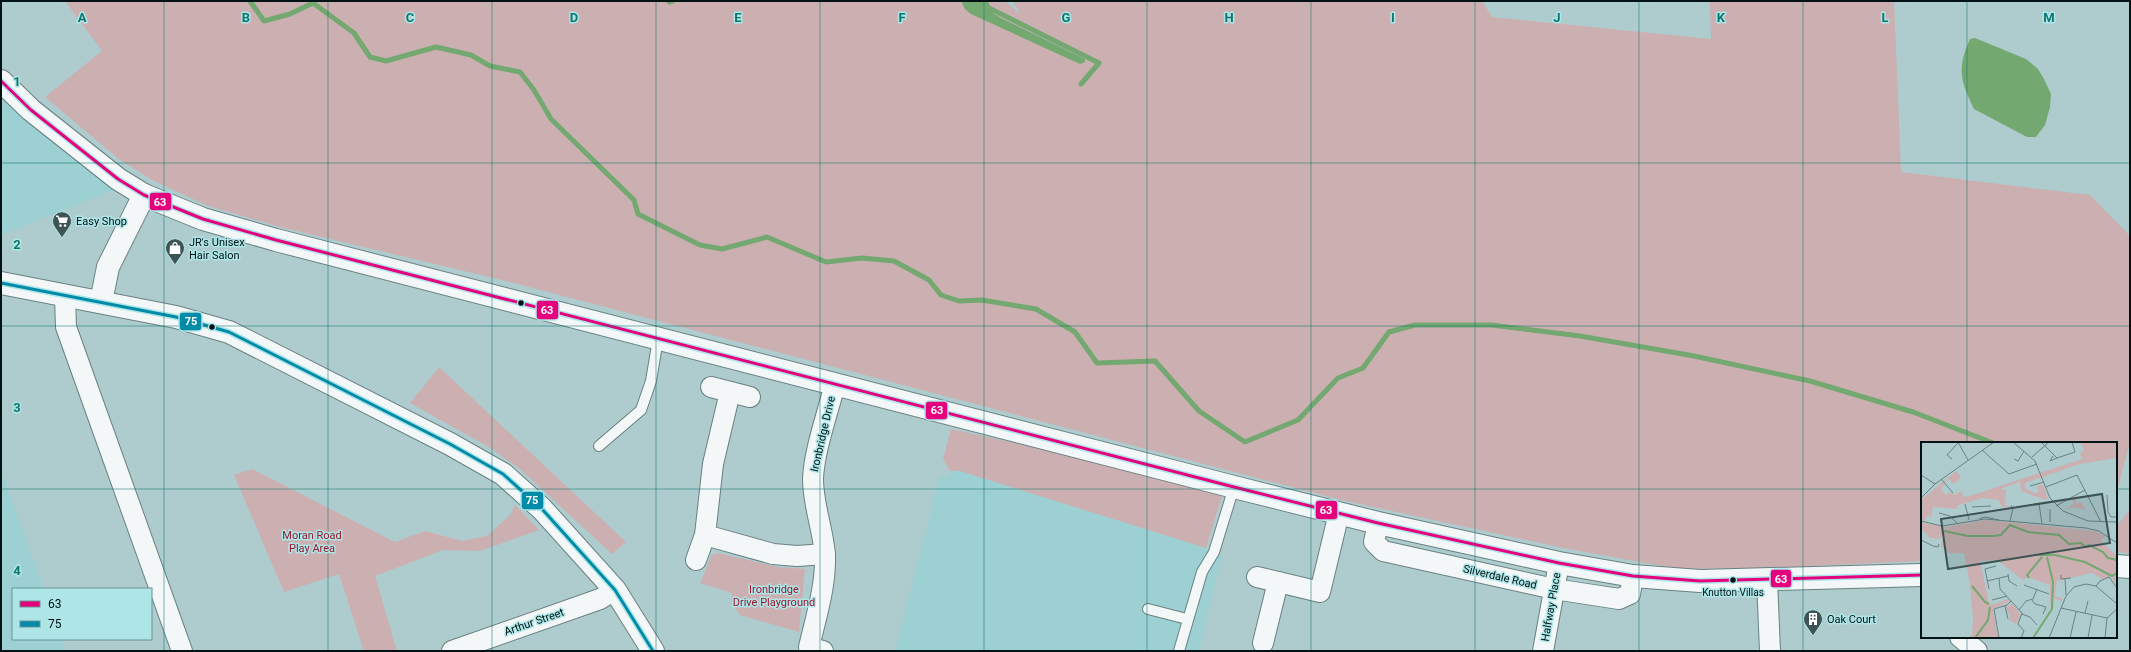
<svg xmlns="http://www.w3.org/2000/svg" width="2131" height="652" font-family="Roboto,sans-serif">
<style>
.built{fill:#9dd0d2}
.green{fill:#ccafb0}
.water{fill:#73a870}
.lines{fill:none;stroke-linecap:round;stroke-linejoin:round}
.stream{stroke:#73a870;stroke-width:5}
.service-casing{stroke:#698182;stroke-width:12}
.minor-casing{stroke:#698182;stroke-width:22}
.secondary-casing{stroke:#698182;stroke-width:24}
.service{stroke:#f3f7f8;stroke-width:10}
.minor{stroke:#f3f7f8;stroke-width:20}
.secondary{stroke:#f3f7f8;stroke-width:22}
.bus-1-casing{stroke:#aee6e8;stroke-width:6}
.bus-2-casing{stroke:#aee6e8;stroke-width:6}
.bus-1{stroke:#e5007d;stroke-width:3}
.bus-2{stroke:#008ba9;stroke-width:3}
.grid{fill:none;stroke:#0f766e;stroke-width:1;stroke-opacity:0.55}
.bus-dot{fill:#001213;stroke:#aee6e8;stroke-width:1.5}
.labels{text-anchor:middle;dominant-baseline:central;stroke-width:3;stroke-linejoin:round;paint-order:stroke}
.bus-label{font-size:10px;fill:#001213;stroke:#aee6e8}
.poi-label{font-size:11px;fill:#001213;stroke:#aee6e8;text-anchor:start}
.street-label{font-size:11px;fill:#001213;stroke:#aee6e8}
.park-label{font-size:11px;fill:#98182d;stroke:#aee6e8}
.inset-river{fill:none;stroke:#73a870;stroke-width:2}
.inset-road{fill:none;stroke:#688283;stroke-width:1}
.view{fill:#3d5354;fill-opacity:0.15;stroke:#3d5354;stroke-width:2}
.inset-edge{fill:none;stroke:#001213;stroke-width:2}
.grid-label{font-size:13px;text-anchor:middle;font-weight:bold;fill:#0f766e;stroke:#aee6e8;stroke-width:3;stroke-linejoin:round;paint-order:stroke}
.line-badge{stroke:#aee6e8;stroke-width:1.5}
.badge-label{font-size:11px;text-anchor:middle;font-weight:bold;fill:#fff}
</style>
<rect width="100%" height="100%" fill="#aeccce"/>
<!-- built -->
<g class="built">
<path d="M1 96 114 190 1 235Z"/>
<path d="M1 470 44 589H13V639H62L66 651H1Z"/>
<path d="M950 471H960L1206 548 1222 555 1199 651H895L940 475 949 478Z"/>
</g>
<!-- green -->
<g class="green">
<path d="M65 1H961V3L1080 64 1085 59 1001 18 993 13 988 1H1005L1021 15 1012 1H1482L1492 17 1711 39 1710 1H1894L1901 172 2090 195 2130 236V442L2116 494V443H1922V561L1766 568 1678 569 1563 548 1341 500 510 282 280 227 208 206 154 181 120 160 45 97 102 51Z"/>
<path d="M439 367 626 542 612 554 520 469 489 447 410 403Z"/>
<path d="M951 429 1073 456 1222 496 1206 548 960 471H950L943 459Z"/>
<path d="M252 469 395 542 425 531 462 541 487 536 510 515 515 505 539 530 480 551 443 550 375 576 397 651H364L339 574 284 592 234 475Z"/>
<path d="M2130 509V554L2116 551V527Z"/>
<path d="M718 553 778 567 805 569 799 632 740 615 731 603 732 593 700 583 712 555Z"/>
</g>
<!-- water -->
<g class="water">
<path d="M961 1H988L993 13 1001 18 1085 59V62L1080 64 971 14 965 9Z"/>
<path d="M1975 38 2026 59 2038 69 2044 79 2051 94 2050 107 2045 125 2036 137H2027L1974 109C1960 81 1957 68 1970 39Z"/>
</g>
<g class="lines">
<!-- stream -->
<g class="stream">
<path d="M250 1 264 21 290 14 313 3 354 33 370 57 386 61 436 47 471 55 490 66 520 72 534 90 551 119 634 200 638 214 700 245 722 249 767 237 826 262 862 258 894 261 929 280 941 295 959 301 982 300 1036 309 1075 332 1097 363 1155 361 1199 411 1245 442 1298 420 1338 378 1363 368 1389 332 1415 325H1491L1580 336 1694 356 1810 381 1913 412 1993 443"/>
<path d="M975 1 1099 63 1081 84"/>
<path d="M669 2 673 1"/>
</g>
<!-- service casing -->
<g class="service-casing">
<g id="service">
<path d="M599 446 641 410 651 381 658 339"/>
<path d="M1148 609 1187 619"/>
<path d="M1179 651 1202 572 1214 552 1234 487"/>
</g>
</g>
<!-- minor casing -->
<g class="minor-casing">
<g id="minor">
<path d="M65 296 66 327 182 651"/>
<path d="M711 387 750 397"/>
<path d="M1378 523 1374 542 1383 551 1554 589 1619 599 1630 594 1633 576"/>
<path d="M705 535 773 554 797 556 825 554"/>
<path d="M696 560 705 535 713 464 730 392"/>
<path d="M1257 577 1320 592 1339 513"/>
<path d="M1767 580 1770 651"/>
<path d="M1960 637 1977 651"/>
<path d="M1263 643 1278 582"/>
<path d="M452 651 600 599 615 590"/>
<path d="M823 651 809 647C816 617 826 586 825 555 823 529 813 505 813 479 814 451 828 412 835 384"/>
<path d="M1543 651 1559 563"/>
</g>
</g>
<!-- secondary casing -->
<g class="secondary-casing">
<g id="secondary">
<path d="M1 81 31 110 118 179 144 195 203 219 276 240 1234 487 1378 523 1559 563 1633 576 1700 581 1922 575"/>
<path d="M1 283 176 317 229 332 450 444 503 474 542 509 615 590 653 651"/>
<path d="M101 302 108 267 144 195"/>
<path d="M2116 566 2130 567"/>
</g>
</g>
<!-- service -->
<use href="#service" class="service"/>
<!-- minor -->
<use href="#minor" class="minor"/>
<!-- secondary -->
<use href="#secondary" class="secondary"/>
<!-- bus-1 casing -->
<g class="bus-1-casing">
<path id="bus-1" d="M1 81 31 110 118 179 144 195 203 219 276 240 1234 487 1378 523 1559 563 1633 576 1700 581 1922 575"/>
</g>
<!-- bus-2 casing -->
<g class="bus-2-casing">
<path id="bus-2" d="M1 283 176 317 229 332 450 444 503 474 542 509 615 590 653 651"/>
</g>
<!-- bus-1 -->
<use href="#bus-1" class="bus-1"/>
<!-- bus-2 -->
<use href="#bus-2" class="bus-2"/>
</g>
<!-- grid -->
<path class="grid" d="M164 1V651M328 1V651M492 1V651M656 1V651M820 1V651M984 1V651M1147 1V651M1311 1V651M1475 1V651M1639 1V651M1803 1V651M1967 1V443M1 163H2130M1 326H2130M1 489H1922M2116 489H2130M1967 637V651"/>
<!-- icons -->
<defs>
<g id="supermarket-pin" transform="scale(1)"><path d="M0 17L-7.5 6A9.5 9.5 0 1 1 7.5 6Z" fill="#3d5354" stroke="#aee6e8"/><path d="M-6-5.5h2.5l.6 2H6L4.5 2H-2.5L-4.4-4H-6ZM-1.5 3.2a1.3 1.3 0 1 0 .1 0ZM3 3.2a1.3 1.3 0 1 0 .1 0Z" fill="#fff"/></g>
<g id="shop-pin" transform="scale(1)"><path d="M0 17L-7.5 6A9.5 9.5 0 1 1 7.5 6Z" fill="#3d5354" stroke="#aee6e8"/><path d="M-5-2.5h2.3a2.7 3.5 0 0 1 5.4 0H5L5.5 6h-11ZM-1.5-2.5h3a1.5 2.3 0 0 0-3 0Z" fill="#fff"/></g>
<g id="building-pin" transform="scale(1)"><path d="M0 17L-7.5 6A9.5 9.5 0 1 1 7.5 6Z" fill="#3d5354" stroke="#aee6e8"/><path d="M-4-6H4V6H1V3H-1V6H-4ZM-2.5-4.3h1.7v1.8h-1.7ZM.8-4.3h1.7v1.8H.8ZM-2.5-1h1.7V.8h-1.7ZM.8-1h1.7V.8H.8Z" fill="#fff"/></g>
</defs>
<g fill-rule="evenodd">
<use href="#supermarket-pin" x="62" y="221"/>
<use href="#shop-pin" x="175" y="248"/>
<use href="#building-pin" x="1813" y="619"/>
</g>
<!-- markers -->
<g class="bus-dot">
<circle cx="521" cy="303" r="3.5"/>
<circle cx="212" cy="327" r="3.5"/>
<circle cx="1733" cy="580" r="3.5"/>
</g>
<g class="labels">
<!-- bus labels -->
<g class="bus-label">
<text x="1733" y="592">Knutton Villas</text>
</g>
<!-- poi labels -->
<g class="poi-label">
<text x="76" y="221">Easy Shop</text>
<text x="189" y="242">JR's Unisex<tspan x="189" dy="13">Hair Salon</tspan></text>
<text x="1827" y="619">Oak Court</text>
</g>
<!-- street labels -->
<g class="street-label">
<text transform="translate(823 434) rotate(-77)">Ironbridge Drive</text>
<text transform="translate(1500 577) rotate(13)">Silverdale Road</text>
<text transform="translate(1551 607) rotate(-80)">Halfway Place</text>
<text transform="translate(534 622) rotate(-19)">Arthur Street</text>
</g>
<!-- park labels -->
<g class="park-label">
<text x="312" y="535">Moran Road<tspan x="312" dy="13">Play Area</tspan></text>
<text x="774" y="589">Ironbridge<tspan x="774" dy="13">Drive Playground</tspan></text>
</g>
</g>
<!-- overview -->
<g transform="translate(1921 442)">
<rect width="196" height="196" fill="#aeccce"/>
<path d="M159 0H193L196 2V16L159 22 104 41V46L114 51 118 50 116 44 122 43 127 56 124 58 100 49 99 40 79 47 85 48 84 63 90 65H81L77 58 63 56 37 63 36 67 12 65 10 75 6 74 4 79 0 78V58L35 29 40 35 33 42 27 36 20 47 25 53 29 50 34 53 40 49 43 55 52 53 161 17 159 11 163 8ZM153 55 156 62 160 60 165 68 152 65 142 68 153 62 151 56ZM64 78 175 89 184 94 180 99 196 114V145L190 135 182 137 171 131 136 139 134 154 142 157 141 159 132 156 121 178 129 163V143L106 135 102 138 76 118 59 119 68 162H74L87 157 89 159 72 167 77 196H47L51 192 52 176 49 143 43 111H28L20 105 24 85ZM0 80 23 85 19 97 9 96 0 87ZM92 162 100 173 95 182 88 178 90 174 86 169 85 164Z" fill="#ccafb0"/>
<path class="inset-river" d="M23 89 47 94H72L80 93 89 83 107 90 138 93 148 102 160 101 165 105 168 103 182 110 187 116 196 118M116 113H134L164 120 191 134 196 131M108 136 106 133 121 115M51 144 64 160 68 162M54 196 67 178 69 165M112 196 131 167 132 140 126 115"/>
<path class="inset-road" d="M37 0 47 18M92 0 114 19 129 56 142 69 167 79 196 80M120 0 136 16 154 10 151 0M61 8 88 32 116 22M132 14 129 19 136 16M111 15 128 0M31 17 26 13 37 1M93 17 97 19 103 9M0 33 14 42M20 37 32 51M109 44 123 40M125 45 156 33 180 80M186 53 187 70 190 75H196M0 56 14 42 73 0M44 62 48 78M118 62 121 82M135 64 164 48M51 65 70 64M18 71 29 74 36 81M58 77 64 75 78 78M0 79 21 84 64 77 165 86 178 89 196 101M89 79 92 66 90 63M129 80V67M0 98 12 104 17 105 18 102M87 132 88 139 96 144M140 133V137L150 136M78 136 79 147 101 171 97 182 103 189 100 196M144 137 145 153M66 139 87 134M103 143 128 152M175 144 179 139 188 135 196 146M68 147 64 127 75 124M71 158 86 154M111 158 114 162 125 165 122 172M84 164 87 177M140 166 186 176M98 168 105 159 112 157 116 147M164 171 167 159M101 172 109 175 116 183M186 176 196 167M78 196 73 167 86 163 90 159M128 196 145 154 153 145 165 142 175 144 196 162M149 196 155 170M167 196 171 173M184 196 186 176"/>
<path class="view" d="M181 52 189 101 27 127 20 77Z"/>
<rect width="196" height="196" class="inset-edge"/>
</g>
<g class="grid-label">
<text x="82" y="22">A</text>
<text x="246" y="22">B</text>
<text x="410" y="22">C</text>
<text x="574" y="22">D</text>
<text x="738" y="22">E</text>
<text x="902" y="22">F</text>
<text x="1066" y="22">G</text>
<text x="1229" y="22">H</text>
<text x="1393" y="22">I</text>
<text x="1557" y="22">J</text>
<text x="1721" y="22">K</text>
<text x="1885" y="22">L</text>
<text x="2049" y="22">M</text>
<text x="17" y="86">1</text>
<text x="17" y="249">2</text>
<text x="17" y="412">3</text>
<text x="17" y="575">4</text>
</g>
<g class="line-badge">
<rect x="149" y="192" width="23" height="19" rx="4" fill="#e5007d"/>
<rect x="536" y="300" width="23" height="20" rx="4" fill="#e5007d"/>
<rect x="179" y="312" width="23" height="19" rx="4" fill="#008ba9"/>
<rect x="925" y="401" width="23" height="19" rx="4" fill="#e5007d"/>
<rect x="521" y="491" width="23" height="19" rx="4" fill="#008ba9"/>
<rect x="1315" y="500" width="23" height="20" rx="4" fill="#e5007d"/>
<rect x="1770" y="569" width="22" height="19" rx="4" fill="#e5007d"/>
</g>
<g class="badge-label">
<text x="160" y="206">63</text>
<text x="547" y="314">63</text>
<text x="191" y="325">75</text>
<text x="937" y="414">63</text>
<text x="532" y="504">75</text>
<text x="1326" y="514">63</text>
<text x="1781" y="583">63</text>
</g>
<!-- border -->
<rect width="2131" height="652" fill="none" stroke="#001213" stroke-width="4"/>
<!-- legend -->
<rect x="12" y="588" width="140" height="52" fill="#aee6e8" stroke="#689193"/>
<rect x="20" y="601" width="20" height="6" fill="#e5007d" stroke="#689193"/>
<text x="48" y="608" font-size="12" fill="#001213">63</text>
<rect x="20" y="621" width="20" height="6" fill="#008ba9" stroke="#689193"/>
<text x="48" y="628" font-size="12" fill="#001213">75</text>
</svg>
